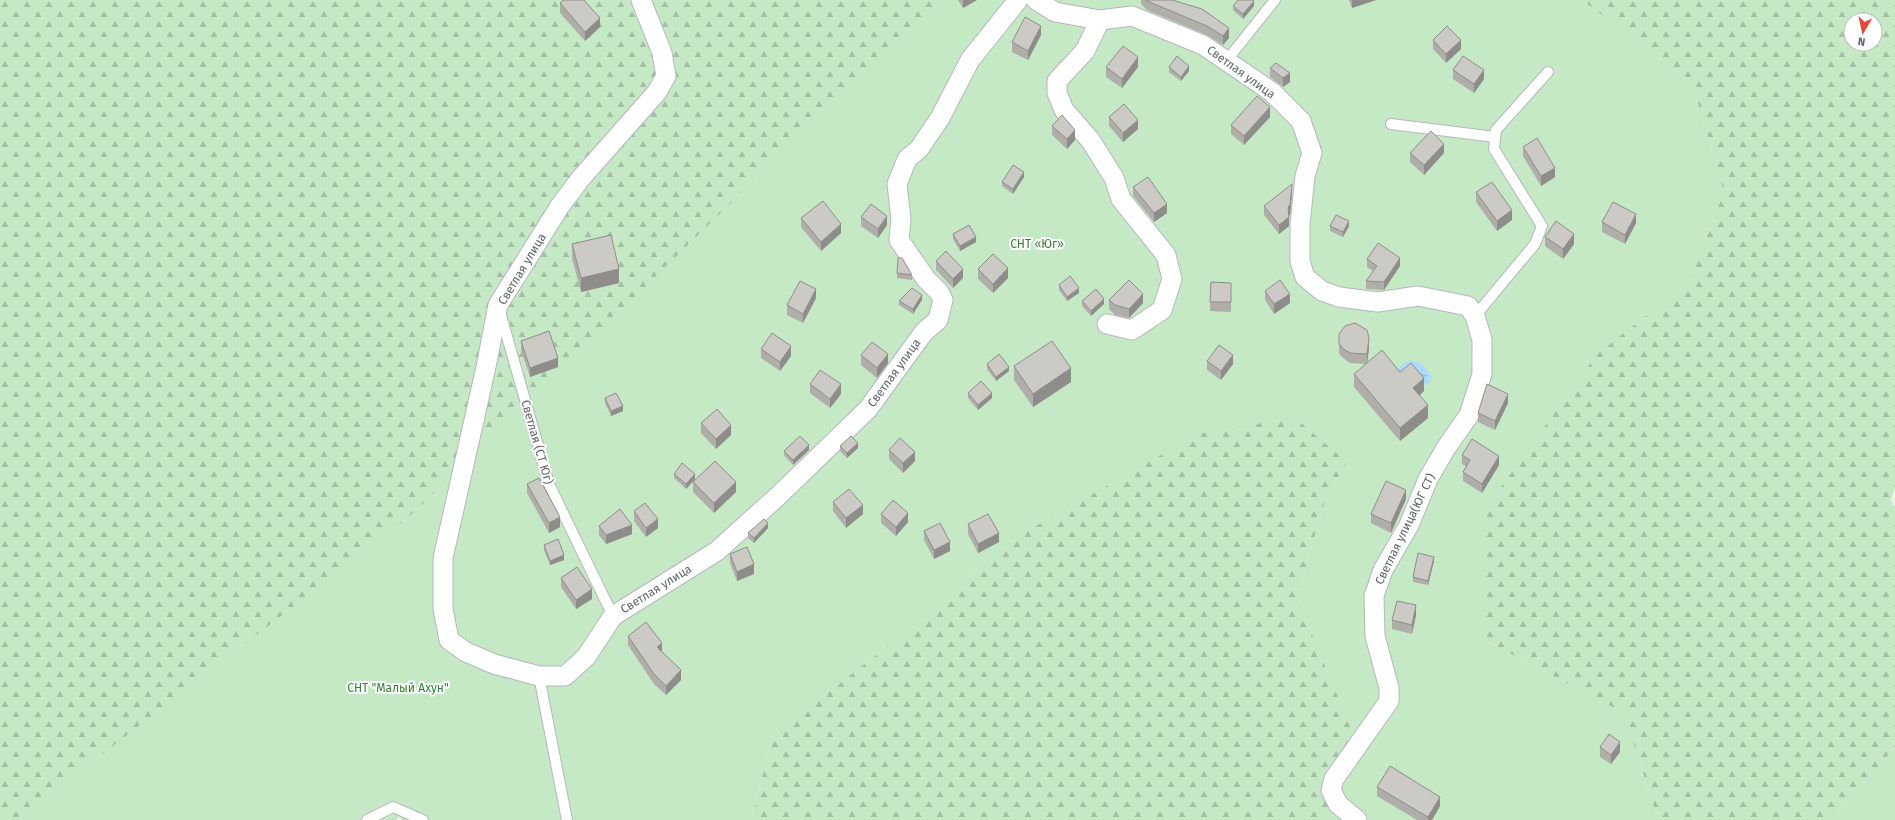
<svg xmlns="http://www.w3.org/2000/svg" width="1895" height="820" font-family="'Fira Sans',sans-serif">
<style>
.green{fill:#c5e8c5}
.forest{fill:url(#forest-firs);fill-rule:evenodd}
.water{fill:url(#water-ripples)}
.lines{fill:none;stroke-linecap:round;stroke-linejoin:round}
.service-casing{stroke:#b5b8bc;stroke-width:12}
.minor-casing{stroke:#b5b8bc;stroke-width:21}
.service{stroke:#fff;stroke-width:10}
.minor{stroke:#fff;stroke-width:19}
.wall{fill:#afaea9}
.shaded-wall{fill:#8f8d8a}
.building{fill:#cccac5;stroke:#8f8d8a}
.labels{text-anchor:middle;dominant-baseline:central;stroke-width:4;stroke-linejoin:round;paint-order:stroke}
.street-label{font-size:12px;fill:#5f6368;stroke:#fff}
.park-label{font-size:12px;fill:#348238;stroke:#fff}
</style>
<defs>
<pattern id="forest-firs" width="22" height="20" patternUnits="userSpaceOnUse"><rect width="22" height="20" fill="#c5e8c5"/><path d="M5 1l3.5 6h-7zM16 11l3.5 6h-7z" fill="#a3c0a4"/></pattern>
<pattern id="water-ripples" width="26" height="14" patternUnits="userSpaceOnUse"><rect width="26" height="14" fill="#aadaff"/><path d="M2 4q2-2 4 0t4 0M15 11q2-2 4 0t4 0" fill="none" stroke="#8eb4d2"/></pattern>
</defs>
<rect width="100%" height="100%" fill="#f1efe8"/>
<!-- green -->
<g class="green">
<path d="M932 0H1582L1692 84 1724 192 1687 284 1598 353 1486 641 1624 713 1658 820H1330L1353 733 1297 598 1324 504 1347 462 1001 546 930 613 773 735 751 820H402L399 817 396 820H19L25 810 410 516 932 6Z"/>
<path d="M1895 747V820H1832Z"/>
</g>
<!-- forest -->
<g class="forest">
<path d="M0 0H932L933 6 410 516 105 752 25 810 19 820H0Z"/>
<path d="M1582 0H1895V487L1891 500 1895 509V747L1832 820H1658L1624 713 1486 641 1482 513 1598 353 1687 284 1724 192 1692 84ZM1851 20H1875V44H1851Z"/>
<path d="M1294 417 1347 462 1324 504 1297 598 1353 733 1330 820H751L773 735 930 613 1001 546 1198 434Z"/>
</g>
<!-- water -->
<path class="water" d="M1409 361C1421 361 1425 367 1432 377 1431 382 1427 385 1421 386L1394 373 1403 364Z"/>
<g class="lines">
<!-- service casing -->
<g class="service-casing">
<g id="service">
<path d="M1227 60 1275 0"/>
<path d="M1391 124 1495 137"/>
<path d="M500 312 549 484 613 616"/>
<path d="M1475 316 1535 244 1542 226 1494 149 1496 130 1548 72"/>
<path d="M539 676 567 820"/>
<path d="M367 820 393 807 423 820"/>
</g>
</g>
<!-- minor casing -->
<g class="minor-casing">
<g id="minor">
<path d="M641 0 662 53 666 76 657 92 581 178 560 206 498 305 486 367 443 558V609L449 640 466 652 494 664 539 676H565L586 657 613 616 717 551 778 496 868 409 924 332 938 320 943 300 939 292 926 279 899 240 901 219 897 184 907 159 919 149 940 118 970 60 1018 0"/>
<path d="M1036 0 1055 12 1100 20 1132 16 1203 45 1272 92 1301 121 1312 153 1305 176 1300 224V261L1305 277 1322 291 1339 297 1378 302 1418 296 1468 306 1475 316 1482 340V374L1469 415 1446 448 1428 479 1409 525 1383 570 1374 596 1375 636 1389 688V701L1334 779 1331 790 1338 804 1357 820"/>
<path d="M1100 20 1085 51 1057 81V93L1064 110 1091 141 1114 178 1121 199 1166 255 1172 279 1162 310 1132 330 1107 324"/>
</g>
</g>
<!-- service -->
<use href="#service" class="service"/>
<!-- minor -->
<use href="#minor" class="minor"/>
</g>
<!-- wall -->
<g class="wall">
<path d="M958 0H977L963 8Z"/>
<path d="M1141 0H1172L1229 38 1223 45 1207 35 1147 10 1141 4Z"/>
<path d="M1349 0H1376L1352 8Z"/>
<path d="M560 3 600 27 585 41 560 13Z"/>
<path d="M1233 6H1254L1243 19 1233 10Z"/>
<path d="M1041 35 1028 60 1012 52V42Z"/>
<path d="M1433 40 1461 49 1446 63 1433 49Z"/>
<path d="M1106 67H1138L1122 88 1106 77Z"/>
<path d="M1169 67 1189 71 1181 81 1169 72Z"/>
<path d="M1270 68 1290 82 1283 87 1270 77Z"/>
<path d="M1453 70 1484 79 1474 93 1453 79Z"/>
<path d="M1109 117 1138 129 1123 142 1109 126Z"/>
<path d="M1270 117 1244 145 1231 134V125Z"/>
<path d="M1052 126 1075 140 1067 149 1052 135Z"/>
<path d="M1523 147 1555 177 1541 186 1523 156Z"/>
<path d="M1410 153H1444L1424 175 1410 162Z"/>
<path d="M1024 177 1013 194 1002 186V182Z"/>
<path d="M1133 187 1167 213 1154 222 1133 196Z"/>
<path d="M1476 192 1512 220 1497 231 1476 202Z"/>
<path d="M1292 193 1290 215H1289V226L1279 234 1264 215V206Z"/>
<path d="M861 217 887 225 878 238 861 226Z"/>
<path d="M801 218 841 233 821 251 801 227Z"/>
<path d="M1602 222 1636 223 1625 244 1602 232Z"/>
<path d="M1330 226H1349L1343 237 1330 231Z"/>
<path d="M953 234 976 242 960 251 953 239Z"/>
<path d="M1545 237 1574 244 1563 259 1545 246Z"/>
<path d="M572 244 619 283 581 292 572 258Z"/>
<path d="M1367 259 1400 266 1384 290 1366 289V281L1373 271 1367 267Z"/>
<path d="M936 261 963 278 953 288 936 270Z"/>
<path d="M978 269 1008 278 993 293 978 279Z"/>
<path d="M897 273 912 275V280L897 278Z"/>
<path d="M1211 282 1231 283V312L1210 311Z"/>
<path d="M1059 285 1079 293 1067 301 1059 290Z"/>
<path d="M1265 291 1290 303 1274 314 1265 300Z"/>
<path d="M816 298 803 323 787 315V305Z"/>
<path d="M922 300 913 314 899 305V301Z"/>
<path d="M1109 300 1143 303 1129 318 1115 315 1109 309Z"/>
<path d="M1082 301 1104 304 1091 316 1082 306Z"/>
<path d="M1339 334 1369 348 1367 364 1400 372 1424 391 1420 395 1428 418 1400 441 1354 387V374L1367 364 1350 363 1342 357 1339 353Z"/>
<path d="M521 341 558 367 530 377 521 350Z"/>
<path d="M761 349 791 356 780 371 761 358Z"/>
<path d="M861 355 888 363 877 378 861 365Z"/>
<path d="M1207 361 1233 364 1221 380 1207 370Z"/>
<path d="M987 364 1009 371 996 381 987 369Z"/>
<path d="M1014 366 1071 382 1033 407 1014 380Z"/>
<path d="M810 384 841 394 830 408 810 393Z"/>
<path d="M968 393 992 398 978 410 968 398Z"/>
<path d="M605 398 623 411 611 416 605 403Z"/>
<path d="M1508 403 1495 430 1478 422V413Z"/>
<path d="M701 423 731 435 716 449 701 433Z"/>
<path d="M840 446 858 448 847 458 840 451Z"/>
<path d="M809 450 793 465 784 455V451Z"/>
<path d="M889 450 915 461 903 473 889 459Z"/>
<path d="M1462 455 1499 465 1482 493 1463 481V472L1466 466 1462 464Z"/>
<path d="M674 474 695 479 686 489 674 478Z"/>
<path d="M693 482 736 492 714 513 693 492Z"/>
<path d="M527 484 560 527 549 533 527 493Z"/>
<path d="M1406 499 1391 533 1371 523V514Z"/>
<path d="M833 502 863 514 846 528 833 511Z"/>
<path d="M634 511 658 528 646 537 634 521Z"/>
<path d="M881 514 908 522 896 536 881 523Z"/>
<path d="M968 524 999 542 978 553 968 534Z"/>
<path d="M599 526 632 534 606 544 599 535Z"/>
<path d="M768 528 754 543 748 538V533Z"/>
<path d="M924 531 950 551 934 559 924 540Z"/>
<path d="M544 545 564 560 550 565 544 550Z"/>
<path d="M730 554 754 574 737 581 730 563Z"/>
<path d="M1434 561 1428 585 1413 582V577Z"/>
<path d="M561 578 592 599 576 609 561 587Z"/>
<path d="M1416 615 1412 634 1392 629V620Z"/>
<path d="M628 636 662 651 681 680 666 695 654 684 628 645Z"/>
<path d="M1600 747 1620 752 1611 764 1600 757Z"/>
<path d="M1377 787 1440 806 1432 820H1417L1377 796Z"/>
</g>
<!-- shaded-wall -->
<g class="shaded-wall">
<path d="M963 0H977L963 8Z"/>
<path d="M1352 0H1376L1352 8Z"/>
<path d="M1254 1V6L1243 19V14Z"/>
<path d="M600 18V27L585 41V32Z"/>
<path d="M1041 26V35L1028 60V51Z"/>
<path d="M1229 28V38L1223 45V36Z"/>
<path d="M1461 40V49L1446 63V54Z"/>
<path d="M1138 57V67L1122 88V79Z"/>
<path d="M1189 66V71L1181 81V77Z"/>
<path d="M1484 70V79L1474 93V84Z"/>
<path d="M1290 73V82L1283 87V78Z"/>
<path d="M1270 107V117L1244 145V136Z"/>
<path d="M1138 120V129L1123 142V133Z"/>
<path d="M1075 130V140L1067 149V139Z"/>
<path d="M1444 144V153L1424 175V165Z"/>
<path d="M1555 168V177L1541 186V176Z"/>
<path d="M1024 172V177L1013 194V189Z"/>
<path d="M1292 184V193L1290 215 1288 216V207Z"/>
<path d="M1167 204V213L1154 222V213Z"/>
<path d="M1512 210V220L1497 231V221Z"/>
<path d="M1636 214V223L1625 244V235Z"/>
<path d="M887 216V225L878 238V229Z"/>
<path d="M1289 217V226L1279 234V225Z"/>
<path d="M1349 221V226L1343 237V232Z"/>
<path d="M841 224V233L821 251V242Z"/>
<path d="M1574 234V244L1563 259V249Z"/>
<path d="M976 237V242L960 251V246Z"/>
<path d="M1400 258V266L1384 290V282Z"/>
<path d="M1008 268V278L993 293V284Z"/>
<path d="M619 269V283L581 292V278Z"/>
<path d="M963 269V278L953 288V279Z"/>
<path d="M1079 288V293L1067 301V297Z"/>
<path d="M816 289V298L803 323V314Z"/>
<path d="M1143 294V303L1129 318V309Z"/>
<path d="M1290 294V303L1274 314V304Z"/>
<path d="M922 295V300L913 314V309Z"/>
<path d="M1104 299V304L1091 316V311Z"/>
<path d="M1369 338V348L1367 364V354Z"/>
<path d="M791 346V356L780 371V362Z"/>
<path d="M888 354V363L877 378V368Z"/>
<path d="M1233 355V364L1221 380V371Z"/>
<path d="M558 358V367L530 377V368Z"/>
<path d="M1009 367V371L996 381V377Z"/>
<path d="M1071 368V382L1033 407V394Z"/>
<path d="M1424 378V391L1413 401V388Z"/>
<path d="M841 384V394L830 408V399Z"/>
<path d="M992 393V398L978 410V405Z"/>
<path d="M1508 394V403L1495 430V421Z"/>
<path d="M1428 405V418L1400 441V428Z"/>
<path d="M623 406V411L611 416V411Z"/>
<path d="M731 425V435L716 449V439Z"/>
<path d="M858 443V448L847 458V453Z"/>
<path d="M809 445V450L793 465V460Z"/>
<path d="M915 452V461L903 473V463Z"/>
<path d="M1499 456V465L1482 493V484Z"/>
<path d="M695 474V479L686 489V484Z"/>
<path d="M736 482V492L714 513V503Z"/>
<path d="M1406 490V499L1391 533V523Z"/>
<path d="M863 505V514L846 528V518Z"/>
<path d="M908 513V522L896 536V527Z"/>
<path d="M560 517V527L549 533V523Z"/>
<path d="M658 519V528L646 537V528Z"/>
<path d="M768 523V528L754 543V538Z"/>
<path d="M632 525V534L606 544V535Z"/>
<path d="M999 533V542L978 553V544Z"/>
<path d="M950 542V551L934 559V550Z"/>
<path d="M564 555V560L550 565V561Z"/>
<path d="M1434 557V561L1428 585V581Z"/>
<path d="M754 564V574L737 581V572Z"/>
<path d="M592 589V599L576 609V600Z"/>
<path d="M1416 605V615L1412 634V625Z"/>
<path d="M662 643V653L657 647Z"/>
<path d="M681 670V680L666 695V686Z"/>
<path d="M1620 742V752L1611 764V755Z"/>
<path d="M1440 797V806L1432 820H1428V817Z"/>
</g>
<!-- building -->
<g class="building">
<path d="M564 0H584L600 18 585 32 560 3Z"/>
<path d="M1146 0H1172L1202 9 1229 28 1223 36 1207 26 1147 1Z"/>
<path d="M1238 0H1253L1254 1 1243 14 1233 6Z"/>
<path d="M1025 17 1041 26 1028 51 1012 42Z"/>
<path d="M1447 26 1461 40 1446 54 1433 40Z"/>
<path d="M1123 46 1138 57 1122 79 1106 67Z"/>
<path d="M1177 56 1189 66 1181 77 1169 67Z"/>
<path d="M1463 56 1484 70 1474 84 1453 70Z"/>
<path d="M1276 63 1290 73 1283 78 1270 68Z"/>
<path d="M1257 96 1270 107 1244 136 1231 125Z"/>
<path d="M1124 104 1138 120 1123 133 1109 117Z"/>
<path d="M1062 115 1075 130 1067 139 1052 126Z"/>
<path d="M1431 131 1444 144 1424 165 1410 153Z"/>
<path d="M1537 138 1555 168 1541 176 1523 147Z"/>
<path d="M1013 165 1024 172 1013 189 1002 182Z"/>
<path d="M1148 177 1167 204 1154 213 1133 187Z"/>
<path d="M1492 182 1512 210 1497 221 1476 192Z"/>
<path d="M1292 184 1290 205 1288 207 1289 217 1279 225 1264 206Z"/>
<path d="M823 201 841 224 821 242 801 218Z"/>
<path d="M1613 202 1636 214 1625 235 1602 222Z"/>
<path d="M871 204 887 216 878 229 861 217Z"/>
<path d="M1336 215 1349 221 1343 232 1330 226Z"/>
<path d="M1556 221 1574 234 1563 249 1545 237Z"/>
<path d="M969 225 976 237 960 246 953 234Z"/>
<path d="M611 235 619 269 581 278 572 244Z"/>
<path d="M1378 243 1400 258 1384 282 1366 281 1377 266 1367 259Z"/>
<path d="M946 251 963 269 953 279 936 261Z"/>
<path d="M993 254 1008 268 993 284 978 269Z"/>
<path d="M898 258H902L912 275 897 273Z"/>
<path d="M1070 276 1079 288 1067 297 1059 285Z"/>
<path d="M1129 280 1143 294 1129 309 1115 305 1109 300Z"/>
<path d="M1280 280 1290 294 1274 304 1265 291Z"/>
<path d="M800 281 816 289 803 314 787 305Z"/>
<path d="M1211 282 1231 283V302H1210Z"/>
<path d="M912 288 922 295 913 309 899 301Z"/>
<path d="M1096 289 1104 299 1091 311 1082 301Z"/>
<path d="M1355 323 1367 330 1369 338 1367 354 1350 353 1342 348 1339 343V334L1345 326Z"/>
<path d="M549 331 558 358 530 368 521 341Z"/>
<path d="M772 333 791 346 780 362 761 349Z"/>
<path d="M1052 341 1071 368 1033 394 1014 366Z"/>
<path d="M872 342 888 354 877 368 861 355Z"/>
<path d="M1219 345 1233 355 1221 371 1207 361Z"/>
<path d="M1382 350 1400 372 1411 363 1424 378 1413 388 1428 405 1400 428 1354 374Z"/>
<path d="M999 354 1009 367 996 377 987 364Z"/>
<path d="M820 370 841 384 830 399 810 384Z"/>
<path d="M981 381 992 393 978 405 968 393Z"/>
<path d="M1487 384 1508 394 1495 421 1478 413Z"/>
<path d="M616 393 623 406 611 411 605 398Z"/>
<path d="M717 409 731 425 716 439 701 423Z"/>
<path d="M800 436 809 445 793 460 784 451Z"/>
<path d="M851 436 858 443 847 453 840 446Z"/>
<path d="M900 438 915 452 903 463 889 450Z"/>
<path d="M1472 439 1499 456 1482 484 1463 472 1470 460 1462 455Z"/>
<path d="M715 461 736 482 714 503 693 482Z"/>
<path d="M682 463 695 474 686 484 674 474Z"/>
<path d="M539 478 560 517 549 523 527 484Z"/>
<path d="M1386 481 1406 490 1391 523 1371 514Z"/>
<path d="M849 489 863 505 846 518 833 502Z"/>
<path d="M893 500 908 513 896 527 881 514Z"/>
<path d="M645 503 658 519 646 528 634 511Z"/>
<path d="M620 509 632 525 606 535 599 526Z"/>
<path d="M988 514 999 533 978 544 968 524Z"/>
<path d="M764 519 768 523 754 538 748 533Z"/>
<path d="M940 523 950 542 934 550 924 531Z"/>
<path d="M558 539 564 555 550 561 544 545Z"/>
<path d="M747 547 754 564 737 572 730 554Z"/>
<path d="M1418 553 1434 557 1428 581 1413 577Z"/>
<path d="M577 567 592 589 576 600 561 578Z"/>
<path d="M1397 601 1416 605 1412 625 1392 620Z"/>
<path d="M646 622 662 643 657 647 681 670 666 686 654 674 628 636Z"/>
<path d="M1609 734 1620 742 1611 755 1600 747Z"/>
<path d="M1390 766 1440 797 1428 817 1377 787Z"/>
</g>
<g class="labels">
<!-- street labels -->
<g class="street-label">
<text transform="translate(1241 72) rotate(36)">Светлая улица</text>
<text transform="translate(522 269) rotate(-59)">Светлая улица</text>
<text transform="translate(894 373) rotate(-54)">Светлая улица</text>
<text transform="translate(537 442) rotate(74)">Светлая (СТ Юг)</text>
<text transform="translate(1405 529) rotate(-64)">Светлая улица(ЮГ СТ)</text>
<text transform="translate(656 589) rotate(-32)">Светлая улица</text>
</g>
<!-- park labels -->
<g class="park-label">
<text x="1037" y="244">СНТ «Юг»</text>
<text x="398" y="688">СНТ "Малый Ахун"</text>
</g>
</g>
<!-- north arrow -->
<g transform="translate(1863 32) rotate(189)"><circle r="19" fill="#ffffff" stroke="#bfc1c3"/>
<path d="M0-3L7 15L0 10L-7 15Z" fill="#ea4335"/>
<text y="-6" font-size="11" font-weight="bold" text-anchor="middle" fill="#5f6368">N</text>
</g>
</svg>
